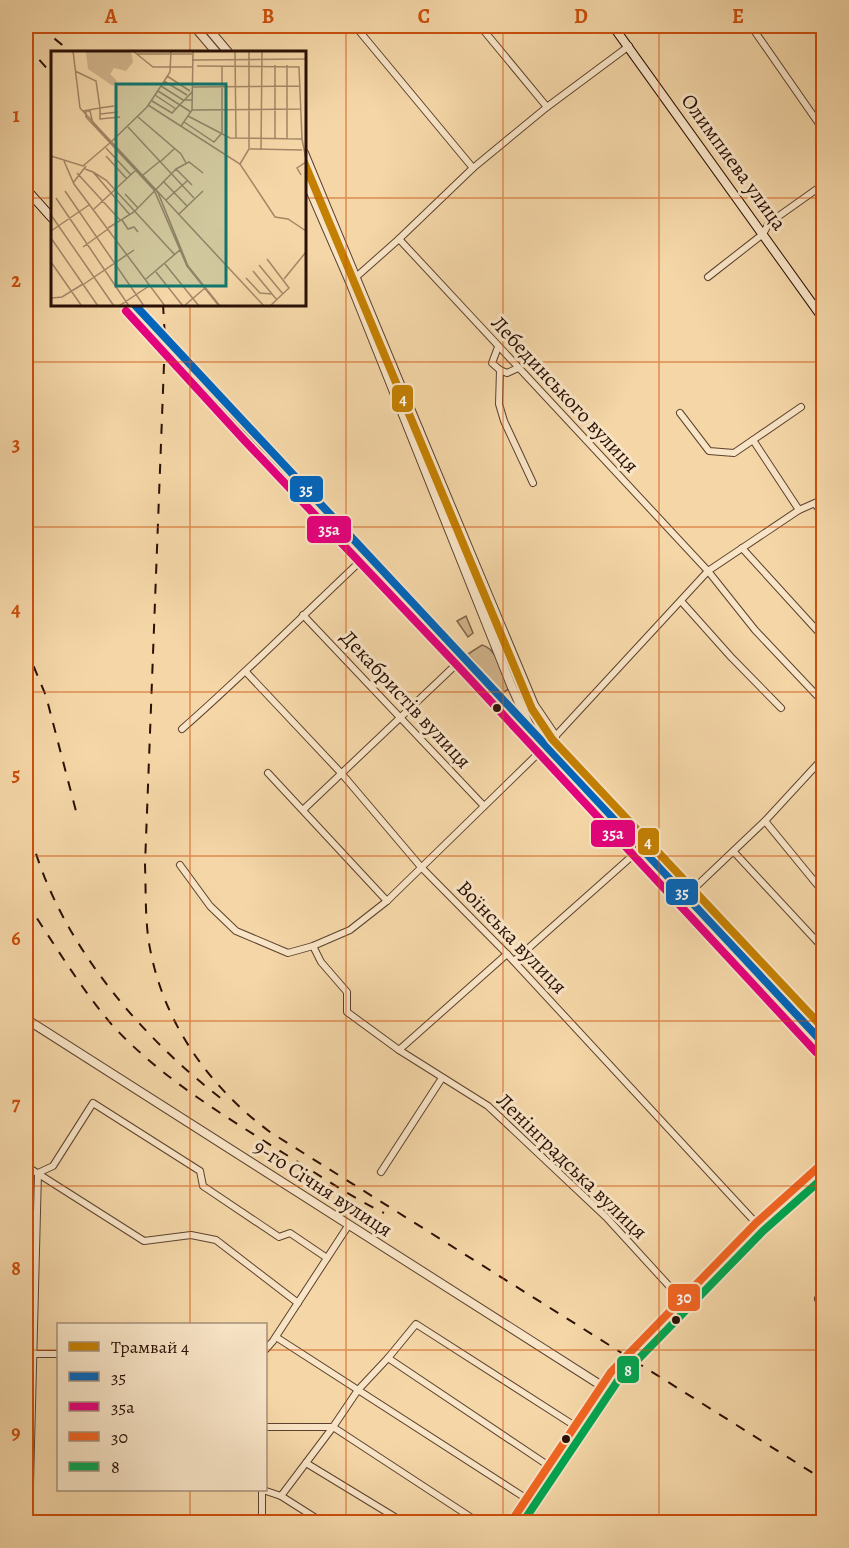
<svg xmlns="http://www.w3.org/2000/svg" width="849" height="1548" font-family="Alegreya,serif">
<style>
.green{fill:#d2b48c;stroke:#7e6249;stroke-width:1.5}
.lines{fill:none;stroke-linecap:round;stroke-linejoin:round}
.minor-casing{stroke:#5c422e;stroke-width:8}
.tertiary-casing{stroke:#5c422e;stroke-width:10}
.secondary-casing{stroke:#2a1006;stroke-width:10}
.minor{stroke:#f8e4c6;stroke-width:6}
.tertiary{stroke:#f8e4c6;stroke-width:8}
.secondary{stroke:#f8e4c6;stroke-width:8}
.rail{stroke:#2a1006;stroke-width:2;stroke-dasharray:10 10;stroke-linecap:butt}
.bus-1-casing{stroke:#f8e4c6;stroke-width:12}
.bus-2-casing{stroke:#f8e4c6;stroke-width:12}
.bus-3-casing{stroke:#f8e4c6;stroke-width:12}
.bus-4-casing{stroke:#f8e4c6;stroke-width:12}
.bus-1{stroke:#0065bd;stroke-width:8}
.bus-2{stroke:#e5007d;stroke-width:8}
.bus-3{stroke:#f26522;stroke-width:8}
.bus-4{stroke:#00a651;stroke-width:8}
.tram-1-casing{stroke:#f8e4c6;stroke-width:12}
.tram-1{stroke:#c48002;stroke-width:8}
.grid{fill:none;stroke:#cc4e0b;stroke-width:1.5;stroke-opacity:0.55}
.bus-dot{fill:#2a1006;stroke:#f8e4c6;stroke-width:2}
.labels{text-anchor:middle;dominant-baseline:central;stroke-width:6;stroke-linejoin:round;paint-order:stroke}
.street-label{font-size:21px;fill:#2a1006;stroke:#f8e4c6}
.inset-road{fill:none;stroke:#a38767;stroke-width:1.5}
.view{fill:#0f766e;fill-opacity:0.15;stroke:#0f766e;stroke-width:3}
.inset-edge{fill:none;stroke:#2a1006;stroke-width:3}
.line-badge{stroke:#f8e4c6;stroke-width:2}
.badge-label{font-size:16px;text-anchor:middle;font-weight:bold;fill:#fff}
.neatline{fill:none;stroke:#cc4e0b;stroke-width:2}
.grid-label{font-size:20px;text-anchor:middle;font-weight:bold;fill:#cc4e0b}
</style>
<rect width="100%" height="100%" fill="#f4d6a7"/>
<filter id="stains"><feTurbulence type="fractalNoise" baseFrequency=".00333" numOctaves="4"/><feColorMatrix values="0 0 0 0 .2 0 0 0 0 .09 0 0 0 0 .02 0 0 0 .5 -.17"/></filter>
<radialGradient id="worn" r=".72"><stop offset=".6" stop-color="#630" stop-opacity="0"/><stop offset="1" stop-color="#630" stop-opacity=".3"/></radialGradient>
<!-- green -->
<g class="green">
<path d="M466 616 473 633 468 637 457 621Z"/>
<path d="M482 645C498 649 503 675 509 689L502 693 468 654Z"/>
</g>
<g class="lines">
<!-- minor casing -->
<g class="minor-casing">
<g id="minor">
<path d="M355 26 473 168"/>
<path d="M480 26 547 107"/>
<path d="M751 26 824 131"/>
<path d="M399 239 708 571 755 630 824 703"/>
<path d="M708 277 763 234 769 223 824 184"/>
<path d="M355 278 399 239 473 168 547 107 629 46"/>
<path d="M498 347 492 363 500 370"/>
<path d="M518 368 507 373 500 370 499 404 504 421 533 483"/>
<path d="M680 413 709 451 734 453 753 440 799 510"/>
<path d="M753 440 801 407"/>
<path d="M815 504 824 515"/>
<path d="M742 548 824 638"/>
<path d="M681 601 731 657 781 708"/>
<path d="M303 615 484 806"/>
<path d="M246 672 342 774 421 867 507 954 756 1223"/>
<path d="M182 729C246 673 305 613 367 555"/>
<path d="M304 809 464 657"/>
<path d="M765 821 824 893"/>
<path d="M734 852 824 949"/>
<path d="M180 865 210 906 236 931 288 953 313 946 350 930 387 901 268 773"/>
<path d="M685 897 765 821 824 757"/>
<path d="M387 901 550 742 708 571 799 510 824 499"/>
<path d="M313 946 321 962 347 992V1012L399 1050 488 1106 606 1217 681 1299"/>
<path d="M514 961 640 849"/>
<path d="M399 1050 507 954"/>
<path d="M26 1166 144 1241 191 1235 216 1240 298 1303"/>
<path d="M381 1172 442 1078"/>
<path d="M38 1173 53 1166 93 1103 200 1171 203 1186 279 1237 290 1233 327 1258"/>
<path d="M818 1299 824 1298"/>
<path d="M276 1337 527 1499"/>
<path d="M266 1349 273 1341 348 1226"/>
<path d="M26 1354H58"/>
<path d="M388 1358 549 1466"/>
<path d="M266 1427H333L478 1522"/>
<path d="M306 1463 403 1522"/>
<path d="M262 1490V1522"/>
<path d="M263 1490 281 1496 333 1427 358 1390 388 1358 416 1324 575 1426"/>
<path d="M281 1496 322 1522"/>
<path d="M29 1522 38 1173"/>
</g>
</g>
<!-- tertiary casing -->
<g class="tertiary-casing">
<g id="tertiary">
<path d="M194 26 216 52"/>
<path d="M206 26 228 52"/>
<path d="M304 153 419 430 418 434"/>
<path d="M304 176 350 282 511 685 530 727"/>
<path d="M419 430 534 705 555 736"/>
<path d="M26 1019 602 1386"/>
<path d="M511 1522 611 1372 756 1223 824 1162"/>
</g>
</g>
<!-- secondary casing -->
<g class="secondary-casing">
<g id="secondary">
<path d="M613 26 824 320"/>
<path d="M26 189 52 218"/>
<path d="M134 304 253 434 464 657 545 746 824 1045"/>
</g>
</g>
<!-- minor -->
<use href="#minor" class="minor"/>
<!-- tertiary -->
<use href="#tertiary" class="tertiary"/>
<!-- secondary -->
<use href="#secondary" class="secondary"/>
<!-- rail -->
<g class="rail">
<path d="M39 26 71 52"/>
<path d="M26 45 52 74"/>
<path d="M163 304 165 338 145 865C146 891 145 918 149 943 162 1021 208 1086 270 1132L824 1480"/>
<path d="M26 648 46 696 77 815"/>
<path d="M26 815C48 928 133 1031 223 1100"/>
<path d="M26 902C54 943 80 988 113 1026 161 1078 226 1117 285 1154 318 1174 349 1196 384 1213"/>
</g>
<!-- bus-1 casing -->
<g class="bus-1-casing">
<path id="bus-1" d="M134 304 824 1044"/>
</g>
<!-- bus-2 casing -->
<g class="bus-2-casing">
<path id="bus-2" d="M126 311 245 441 456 664 816 1052"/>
</g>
<!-- bus-3 casing -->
<g class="bus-3-casing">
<path id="bus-3" d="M511 1522 611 1372 756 1223 824 1162"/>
</g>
<!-- bus-4 casing -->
<g class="bus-4-casing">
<path id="bus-4" d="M523 1522 619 1379 763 1231 824 1177"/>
</g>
<!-- bus-1 -->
<use href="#bus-1" class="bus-1"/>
<!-- bus-2 -->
<use href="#bus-2" class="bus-2"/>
<!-- bus-3 -->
<use href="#bus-3" class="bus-3"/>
<!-- bus-4 -->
<use href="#bus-4" class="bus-4"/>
<!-- tram-1 casing -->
<g class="tram-1-casing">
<path id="tram-1" d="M304 162 532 709 552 739 824 1029"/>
</g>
<!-- tram-1 -->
<use href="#tram-1" class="tram-1"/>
</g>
<!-- grid -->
<path class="grid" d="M190 26V52M346 26V1522M503 26V1522M659 26V1522M26 198H52M304 198H824M190 304V1324M26 362H824M26 527H824M26 692H824M26 856H824M26 1021H824M26 1186H824M26 1350H58M266 1350H824M190 1490V1522"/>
<!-- markers -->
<g class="bus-dot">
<circle cx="497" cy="708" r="5"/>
<circle cx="676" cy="1320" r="5"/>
<circle cx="566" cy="1439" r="5"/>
</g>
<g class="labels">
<!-- street labels -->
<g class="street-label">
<text transform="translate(734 162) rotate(54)">Олимпиева улица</text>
<text transform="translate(565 394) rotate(47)">Лебединського вулиця</text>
<text transform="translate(406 699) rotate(47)">Декабристів вулиця</text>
<text transform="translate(512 937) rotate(46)">Воїнська вулиця</text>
<text transform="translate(572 1166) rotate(44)">Ленінградська вулиця</text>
<text transform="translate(323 1188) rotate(33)">9-го Січня вулиця</text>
</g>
</g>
<!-- overview -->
<g transform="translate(51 51)">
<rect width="255" height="255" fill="#f4d6a7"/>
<path d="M31 0H80L82 11 75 20 63 17 59 23 66 30 62 35 37 18 35 1Z" fill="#d2b48c"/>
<path class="inset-road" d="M22 0 29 57 213 255M82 0 102 16H141M184 0 185 87M85 3H141M141 9 255 8M224 14V87M236 14V88M146 15 248 16 251 88M24 20 45 30 49 57 32 60M116 25 139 40M113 30 136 44M110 35 132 49H141M141 36 249 35M107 40 140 61M104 44 125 58M101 50 121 62 141 41M97 54 189 113 224 166 237 168 255 180M63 55 49 57V68L69 66M141 59 249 58M49 63 67 61M137 65 179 87 251 88 255 108M87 66 130 103 135 112M133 71 163 91 171 82M130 75 141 59 142 0M77 76 143 147M171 82V15M60 91 96 56 110 35 119 21 120 0M55 97 80 124M199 98 251 99M210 98 211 0M0 105 32 115 60 91M55 105 76 128M13 110 23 133 114 255M109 111 123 98M189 113 198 98V0M34 118 42 121 79 164M42 121 55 129 124 204M26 122 69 169M92 124 109 110M250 124 246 117 255 111M112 130 136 155M22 132 35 115M141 134 125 118 138 111 152 122M14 140 93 255M74 143 87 157M108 144 137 215 169 255M5 147 78 255M115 149 136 130M43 158 86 118M128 163 152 140M0 164 63 255M71 169 77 178 83 176 87 181M57 177 83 161 125 118M0 180 38 154M0 187 47 255M32 196 57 178M216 208 238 237 219 255M0 211 30 254M114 213 148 255M208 214 232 243M202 220 226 249M105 221 132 255M195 227 209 242 221 243M95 228 130 198M233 228 255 201M33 233 83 199M1 247 11 246 32 233M68 255 98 235M133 255 154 237M168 255 136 215 103 139 35 66V60H39L42 73 104 138 107 142 137 215 168 255"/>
<path class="view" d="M65 33H175V235H65Z"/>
<rect width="255" height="255" class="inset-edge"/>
</g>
<g class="line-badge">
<rect x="391" y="384" width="23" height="29" rx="6" fill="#c48002"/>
<rect x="289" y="475" width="35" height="28" rx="6" fill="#0065bd"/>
<rect x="306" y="515" width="46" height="29" rx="6" fill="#e5007d"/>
<rect x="590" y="819" width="46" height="29" rx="6" fill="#e5007d"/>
<rect x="637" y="827" width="23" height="29" rx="6" fill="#c48002"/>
<rect x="665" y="878" width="34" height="28" rx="6" fill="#0065bd"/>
<rect x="667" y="1283" width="34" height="29" rx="6" fill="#f26522"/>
<rect x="616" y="1355" width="24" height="29" rx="6" fill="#00a651"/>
</g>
<g class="badge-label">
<text x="403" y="405">4</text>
<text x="306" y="495">35</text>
<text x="329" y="535">35а</text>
<text x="613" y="839">35а</text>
<text x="648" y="848">4</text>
<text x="682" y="898">35</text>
<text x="684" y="1303">30</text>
<text x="628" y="1376">8</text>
</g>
<!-- margin -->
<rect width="849" height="1548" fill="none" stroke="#f4d6a7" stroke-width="66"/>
<!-- legend -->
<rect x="57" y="1323" width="210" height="168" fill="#f8e4c6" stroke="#a68f79" stroke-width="1.5"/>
<rect x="69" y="1342" width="30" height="9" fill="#c48002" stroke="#a68f79" stroke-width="1.5"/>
<text x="111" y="1353" font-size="18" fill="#2a1006">Трамвай 4</text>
<rect x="69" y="1372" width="30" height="9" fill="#0065bd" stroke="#a68f79" stroke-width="1.5"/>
<text x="111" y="1383" font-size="18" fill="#2a1006">35</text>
<rect x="69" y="1402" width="30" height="9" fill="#e5007d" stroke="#a68f79" stroke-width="1.5"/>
<text x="111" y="1413" font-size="18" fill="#2a1006">35а</text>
<rect x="69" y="1432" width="30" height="9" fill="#f26522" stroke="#a68f79" stroke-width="1.5"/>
<text x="111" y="1443" font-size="18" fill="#2a1006">30</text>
<rect x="69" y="1462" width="30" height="9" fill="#00a651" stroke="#a68f79" stroke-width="1.5"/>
<text x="111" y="1473" font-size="18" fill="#2a1006">8</text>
<rect x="33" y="33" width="783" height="1482" class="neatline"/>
<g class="grid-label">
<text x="111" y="23">A</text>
<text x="268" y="23">B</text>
<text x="424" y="23">C</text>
<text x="581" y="23">D</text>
<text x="738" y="23">E</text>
<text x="16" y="122">1</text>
<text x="16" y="287">2</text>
<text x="16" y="451">3</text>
<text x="16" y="616">4</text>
<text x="16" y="781">5</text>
<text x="16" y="945">6</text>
<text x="16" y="1110">7</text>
<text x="16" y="1275">8</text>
<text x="16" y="1439">9</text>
</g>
<rect width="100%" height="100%" filter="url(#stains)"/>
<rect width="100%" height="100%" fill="url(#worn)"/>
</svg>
